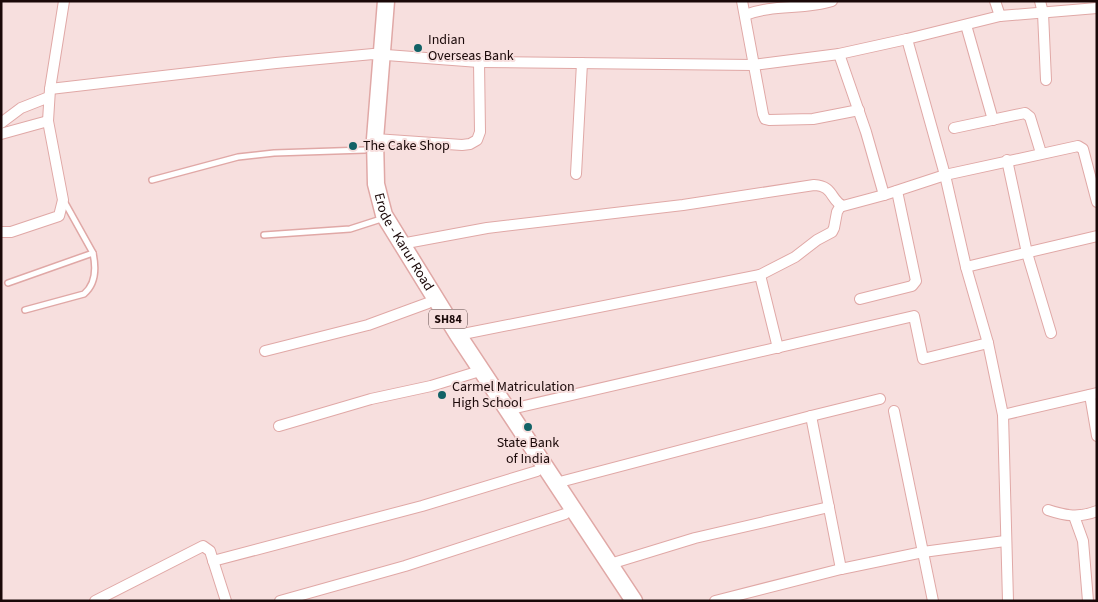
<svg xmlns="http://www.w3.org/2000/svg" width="1098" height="602" font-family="'Source Sans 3',sans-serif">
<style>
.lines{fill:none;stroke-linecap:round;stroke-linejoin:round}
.lane-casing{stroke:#e0a8a6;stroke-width:8}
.street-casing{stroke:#e0a8a6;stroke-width:12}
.primary-casing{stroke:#e0a8a6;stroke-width:19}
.lane{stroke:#fff;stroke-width:5}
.street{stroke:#fff;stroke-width:10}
.primary{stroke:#fff;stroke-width:16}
.poi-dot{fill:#126266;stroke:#f7dfde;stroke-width:2}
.labels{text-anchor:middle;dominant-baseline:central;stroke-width:4;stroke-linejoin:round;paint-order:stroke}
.shield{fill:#f7dfde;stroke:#5c4848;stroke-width:1}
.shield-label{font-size:12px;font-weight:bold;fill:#1a0808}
.poi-label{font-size:14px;fill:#1a0808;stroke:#f7dfde;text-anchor:start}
.street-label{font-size:14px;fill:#1a0808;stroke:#f7dfde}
</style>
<rect width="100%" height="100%" fill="#f7dfde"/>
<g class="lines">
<!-- lane casing -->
<g class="lane-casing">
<g id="lane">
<path d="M152 180 238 157 274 153 365 150"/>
<path d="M264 235 350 229 378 220"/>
<path d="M8 283 93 253"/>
<path d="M25 310 84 294C96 284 96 267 93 253L64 201"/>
</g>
</g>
<!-- street casing -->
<g class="street-casing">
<g id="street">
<path d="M742 1 763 114 765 119 769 120 813 119 859 110"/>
<path d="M995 1 1000 16"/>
<path d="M1040 1 1043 13 1046 80"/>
<path d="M745 15C773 4 804 10 832 1"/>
<path d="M966 25 993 120"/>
<path d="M907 39 945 175 966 267 988 343"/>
<path d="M839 54 866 132 884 195"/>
<path d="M50 89 276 63 373 54 479 62 753 65 839 54 907 39 1000 16 1097 8"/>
<path d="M1 123 21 108 49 97"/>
<path d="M954 128 1025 113 1030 117 1041 153"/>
<path d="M1 134 48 121"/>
<path d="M375 139 462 145 470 144 477 140 480 132 479 62"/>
<path d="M1007 160 1027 253 1051 333"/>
<path d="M576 174 582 63"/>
<path d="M1 232H11L59 216 63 200 48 121 50 89 64 1"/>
<path d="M401 244 487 228 683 205 814 185C834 186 830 200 843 206L884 195 945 175 1078 146 1083 149 1097 202"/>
<path d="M966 267 1097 236"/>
<path d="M760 275 795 257 817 240 832 232 834 228 837 212 841 205"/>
<path d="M860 299 912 286 916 281 897 191"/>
<path d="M458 335 760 275 778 348"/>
<path d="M265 351 368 325 428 303"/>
<path d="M1090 395 1097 436"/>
<path d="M507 410 914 316 923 359 988 343 1003 415 1008 601"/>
<path d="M894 411 933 601"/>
<path d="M1003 415 1097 393"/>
<path d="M811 416 841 569"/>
<path d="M279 426 371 399 431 386 483 370"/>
<path d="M556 483 811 416 880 399"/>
<path d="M1048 510C1066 516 1079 518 1097 511"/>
<path d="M1074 516 1083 541 1088 601"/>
<path d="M213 561 422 506 537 471"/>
<path d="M610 564 695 538 829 507"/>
<path d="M95 601 203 546 210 551 226 601"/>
<path d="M280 601 405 566 565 514"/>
<path d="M715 601 841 569 923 552 1005 541"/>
</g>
</g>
<!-- primary casing -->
<g class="primary-casing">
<g id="primary">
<path id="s1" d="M386 1 375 139 376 184 384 215 458 335 634 601"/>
</g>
</g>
<!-- lane -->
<use href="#lane" class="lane"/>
<!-- street -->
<use href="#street" class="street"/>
<!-- primary -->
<use href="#primary" class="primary"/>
</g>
<!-- markers -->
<g class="poi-dot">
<circle cx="418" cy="48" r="5"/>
<circle cx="353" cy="146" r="5"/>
<circle cx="442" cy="395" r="5"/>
<circle cx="528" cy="427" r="5"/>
</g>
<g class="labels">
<!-- shield labels -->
<rect class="shield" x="429" y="309.5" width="38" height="19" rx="4"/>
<g class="shield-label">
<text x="448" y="319">SH84</text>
</g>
<!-- poi labels -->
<g class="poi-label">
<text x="428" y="40">Indian<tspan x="428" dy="16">Overseas Bank</tspan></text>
<text x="363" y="146">The Cake Shop</text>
<text x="452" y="387">Carmel Matriculation<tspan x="452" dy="16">High School</tspan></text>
<text x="528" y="443" text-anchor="middle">State Bank<tspan x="528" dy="16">of India</tspan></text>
</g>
<!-- street labels -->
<g class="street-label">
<text stroke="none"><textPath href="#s1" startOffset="248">Erode - Karur Road</textPath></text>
</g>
</g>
<!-- border -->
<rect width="1098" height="602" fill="none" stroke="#1a0808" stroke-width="5"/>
</svg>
